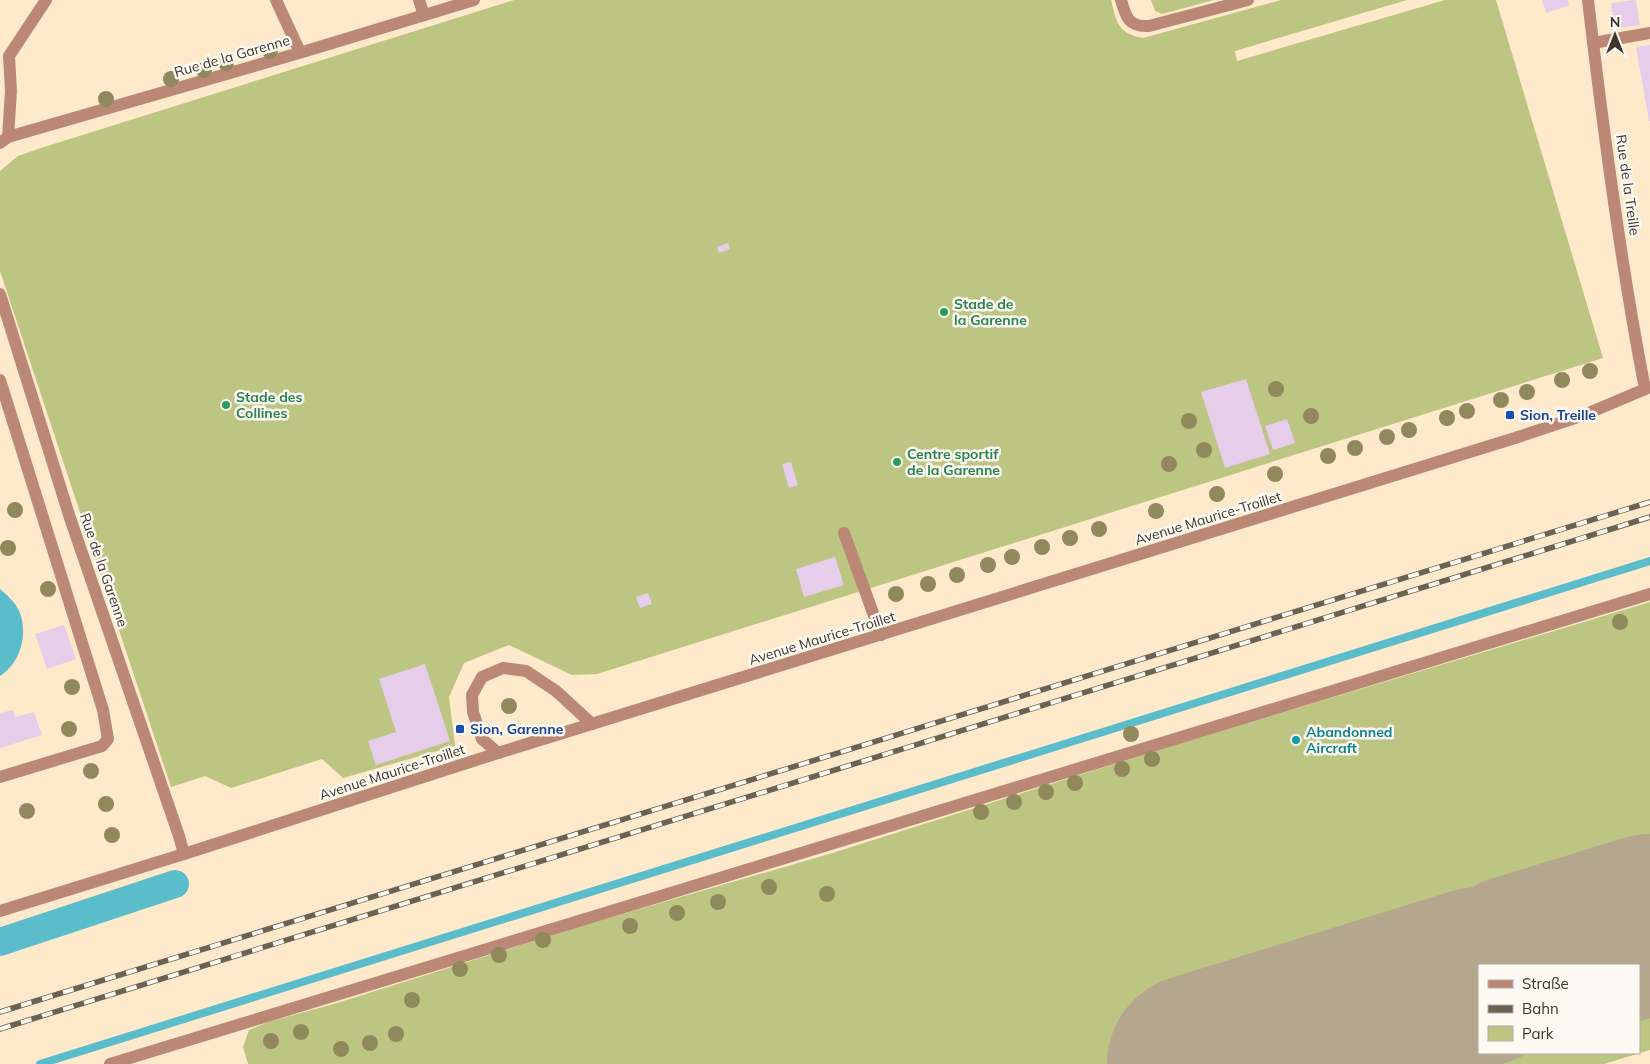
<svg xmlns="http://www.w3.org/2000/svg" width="1650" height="1064" font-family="Mulish,sans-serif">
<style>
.green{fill:#bdc582;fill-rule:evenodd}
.water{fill:#5bbccb}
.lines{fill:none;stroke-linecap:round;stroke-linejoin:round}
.stream{stroke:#5bbccb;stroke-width:8}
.canal{stroke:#5bbccb;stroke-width:28}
.runway{stroke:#b5a68e;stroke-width:180}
.building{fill:#e6cde9}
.minor{stroke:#bc8876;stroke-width:12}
.rail-casing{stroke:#6c6251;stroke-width:5.5}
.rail{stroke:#fdf9f3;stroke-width:4;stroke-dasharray:11;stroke-linecap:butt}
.tree{fill:#90895b}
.leisure-dot{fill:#2e9e5b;stroke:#fdf9f3;stroke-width:2}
.transit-dot{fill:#1a4fb4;stroke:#fdf9f3;stroke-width:2}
.culture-dot{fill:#0f9aa8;stroke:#fdf9f3;stroke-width:2}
.labels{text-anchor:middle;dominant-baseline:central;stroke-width:5;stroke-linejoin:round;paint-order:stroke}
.street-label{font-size:14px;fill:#3e362a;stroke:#fdf9f3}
.leisure-label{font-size:14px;font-weight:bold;fill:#27864d;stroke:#fdf9f3;text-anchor:start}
.transit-label{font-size:14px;font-weight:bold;fill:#164399;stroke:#fdf9f3;text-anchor:start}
.culture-label{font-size:14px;font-weight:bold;fill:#0d838f;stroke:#fdf9f3;text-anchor:start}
</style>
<rect width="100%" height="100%" fill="#feeaca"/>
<!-- green -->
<g class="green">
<path d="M514 0H1111C1117 23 1117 33 1143 38L1281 0H1407L1235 51 1237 61 1445 0H1496L1603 358 597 674 572 675 509 645 464 663 449 697 455 746 343 778 322 759 231 788 205 776 171 787 0 271V171L18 156 41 148Z"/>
<path d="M1151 0H1214L1162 14 1155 11Z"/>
<path d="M1650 602V1050L1604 1064H248L243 1047 249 1030 268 1022 337 1003 581 926 829 854 1168 747ZM1479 965H1639V1053H1479Z"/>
</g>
<!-- water -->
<path class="water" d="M0 589C8 596 16 603 20 613 28 636 20 663 0 676Z"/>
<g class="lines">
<!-- stream -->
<path class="stream" d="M40 1064 1650 561"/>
<!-- canal -->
<path class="canal" d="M0 942 175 884"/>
<!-- runway -->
<g class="runway">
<path d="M1517 965 1650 924"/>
<path d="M1197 1064 1479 977"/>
</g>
</g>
<!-- building -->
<g class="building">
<path d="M1542 0H1568L1570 5 1546 13Z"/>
<path d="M1634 0H1636L1640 25 1615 29 1611 3Z"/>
<path d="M1650 45V121H1649L1636 47Z"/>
<path d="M728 243 730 249 719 253 717 247Z"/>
<path d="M1246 379 1270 454 1225 468 1201 392Z"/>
<path d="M1287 419 1295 443 1273 450 1265 426Z"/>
<path d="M791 462 798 485 789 488 782 464Z"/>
<path d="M835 557 844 585 804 597 796 569Z"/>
<path d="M648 593 652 604 640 608 636 597Z"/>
<path d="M64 625 76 659 47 669 35 634Z"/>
<path d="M425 664 450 741 376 765 368 741 396 732 379 679Z"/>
<path d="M13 710 15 717 34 712 42 735 0 748V713Z"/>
</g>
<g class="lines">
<!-- minor -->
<g class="minor">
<path d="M276 0 300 52"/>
<path d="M419 0 424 15"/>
<path d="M1121 0C1126 18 1129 27 1149 26L1248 0"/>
<path d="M1588 0C1603 129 1620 261 1645 389"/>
<path d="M1593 43 1650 33"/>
<path d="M8 137 11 91 9 56 46 0"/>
<path d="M0 143 8 137 306 51 474 0"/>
<path d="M0 294 70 518 179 836 184 854"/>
<path d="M0 380 103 710 108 739 102 746 0 777"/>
<path d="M844 533 881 635"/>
<path d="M498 753 482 739 473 712 472 695 482 677 503 668 526 671 556 691 592 724"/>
<path d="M0 911 184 854 498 753 1515 438 1584 415 1650 387"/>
<path d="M110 1064 1650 594"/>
</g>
<!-- rail casing -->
<g class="rail-casing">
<g id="rail">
<path d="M0 1012 1650 502"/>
<path d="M0 1029 1650 517"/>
</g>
</g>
<!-- rail -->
<use href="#rail" class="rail"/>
</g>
<!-- trees -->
<g class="tree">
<circle cx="270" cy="51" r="8"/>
<circle cx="226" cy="63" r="8"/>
<circle cx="204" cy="70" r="8"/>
<circle cx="171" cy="79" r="8"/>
<circle cx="106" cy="99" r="8"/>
<circle cx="1590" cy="371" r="8"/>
<circle cx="1562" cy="380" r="8"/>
<circle cx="1276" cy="389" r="8"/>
<circle cx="1527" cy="392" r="8"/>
<circle cx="1501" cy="400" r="8"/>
<circle cx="1467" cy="411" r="8"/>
<circle cx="1311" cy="416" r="8"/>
<circle cx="1447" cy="418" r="8"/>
<circle cx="1189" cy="421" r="8"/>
<circle cx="1409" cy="430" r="8"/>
<circle cx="1387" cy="437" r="8"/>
<circle cx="1355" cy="448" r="8"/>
<circle cx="1204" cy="450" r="8"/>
<circle cx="1328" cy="456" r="8"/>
<circle cx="1169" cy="464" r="8"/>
<circle cx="1275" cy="474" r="8"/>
<circle cx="1217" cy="494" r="8"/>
<circle cx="15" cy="510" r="8"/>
<circle cx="1156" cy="511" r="8"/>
<circle cx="1099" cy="529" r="8"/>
<circle cx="1070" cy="538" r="8"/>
<circle cx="1042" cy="547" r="8"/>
<circle cx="8" cy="548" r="8"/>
<circle cx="1012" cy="557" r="8"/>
<circle cx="988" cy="565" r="8"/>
<circle cx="957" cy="575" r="8"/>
<circle cx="928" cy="584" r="8"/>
<circle cx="48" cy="589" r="8"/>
<circle cx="896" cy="594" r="8"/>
<circle cx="1620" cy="622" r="8"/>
<circle cx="72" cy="687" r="8"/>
<circle cx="509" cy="706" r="8"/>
<circle cx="69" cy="729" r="8"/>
<circle cx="1131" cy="734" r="8"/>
<circle cx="1152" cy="759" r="8"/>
<circle cx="1122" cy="769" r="8"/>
<circle cx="91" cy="771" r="8"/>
<circle cx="1075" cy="783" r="8"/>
<circle cx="1046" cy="792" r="8"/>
<circle cx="1014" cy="802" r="8"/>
<circle cx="106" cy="804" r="8"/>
<circle cx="27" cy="811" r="8"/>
<circle cx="981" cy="812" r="8"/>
<circle cx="112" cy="835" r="8"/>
<circle cx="769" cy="887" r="8"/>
<circle cx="827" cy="894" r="8"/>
<circle cx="718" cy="902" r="8"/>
<circle cx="677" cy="913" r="8"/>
<circle cx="630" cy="926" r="8"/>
<circle cx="543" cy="940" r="8"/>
<circle cx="499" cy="955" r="8"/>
<circle cx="460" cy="969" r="8"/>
<circle cx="412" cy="1000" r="8"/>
<circle cx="301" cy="1032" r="8"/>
<circle cx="396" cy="1034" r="8"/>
<circle cx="271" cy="1041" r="8"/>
<circle cx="370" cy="1043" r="8"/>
<circle cx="341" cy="1049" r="8"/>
</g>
<!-- markers -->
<g class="leisure-dot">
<circle cx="944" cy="312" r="5"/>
<circle cx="226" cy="405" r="5"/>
<circle cx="897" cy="462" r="5"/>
</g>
<g class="transit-dot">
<rect x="1505" y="410" width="10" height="10" rx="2.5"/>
<rect x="455" y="724" width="10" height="10" rx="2.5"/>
</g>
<circle class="culture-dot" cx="1296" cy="740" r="5"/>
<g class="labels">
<!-- street labels -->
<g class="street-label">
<text transform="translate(232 56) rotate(-16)">Rue de la Garenne</text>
<text transform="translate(1628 185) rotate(82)">Rue de la Treille</text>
<text transform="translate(1208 518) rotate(-17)">Avenue Maurice-Troillet</text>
<text transform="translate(104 570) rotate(71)">Rue de la Garenne</text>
<text transform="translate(822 638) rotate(-17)">Avenue Maurice-Troillet</text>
<text transform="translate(392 772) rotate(-18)">Avenue Maurice-Troillet</text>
</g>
<!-- leisure labels -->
<g class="leisure-label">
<text x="954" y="304">Stade de<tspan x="954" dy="16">la Garenne</tspan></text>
<text x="236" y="397">Stade des<tspan x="236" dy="16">Collines</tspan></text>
<text x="907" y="454">Centre sportif<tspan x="907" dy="16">de la Garenne</tspan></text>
</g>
<!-- transit labels -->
<g class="transit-label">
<text x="1520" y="415">Sion, Treille</text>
<text x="470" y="729">Sion, Garenne</text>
</g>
<!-- culture labels -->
<g class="culture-label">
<text x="1306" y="732">Abandonned<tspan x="1306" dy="16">Aircraft</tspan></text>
</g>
</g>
<!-- legend -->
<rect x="1478" y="964" width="162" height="90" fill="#fdf9f3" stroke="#b1aba3"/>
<rect x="1488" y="980" width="25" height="8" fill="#bc8876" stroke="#b1aba3"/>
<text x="1522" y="989" font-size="15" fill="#3e362a">Straße</text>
<rect x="1488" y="1005" width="25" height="8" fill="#6c6251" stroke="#b1aba3"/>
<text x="1522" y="1014" font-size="15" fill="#3e362a">Bahn</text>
<rect x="1488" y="1026" width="25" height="15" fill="#bdc582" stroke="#b1aba3"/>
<text x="1522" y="1039" font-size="15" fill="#3e362a">Park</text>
<!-- north arrow -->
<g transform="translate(1615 35)" stroke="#fdf9f3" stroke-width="4" paint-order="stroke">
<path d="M0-4L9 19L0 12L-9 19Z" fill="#3e362a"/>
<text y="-8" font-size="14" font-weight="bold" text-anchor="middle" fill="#3e362a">N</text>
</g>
</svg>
